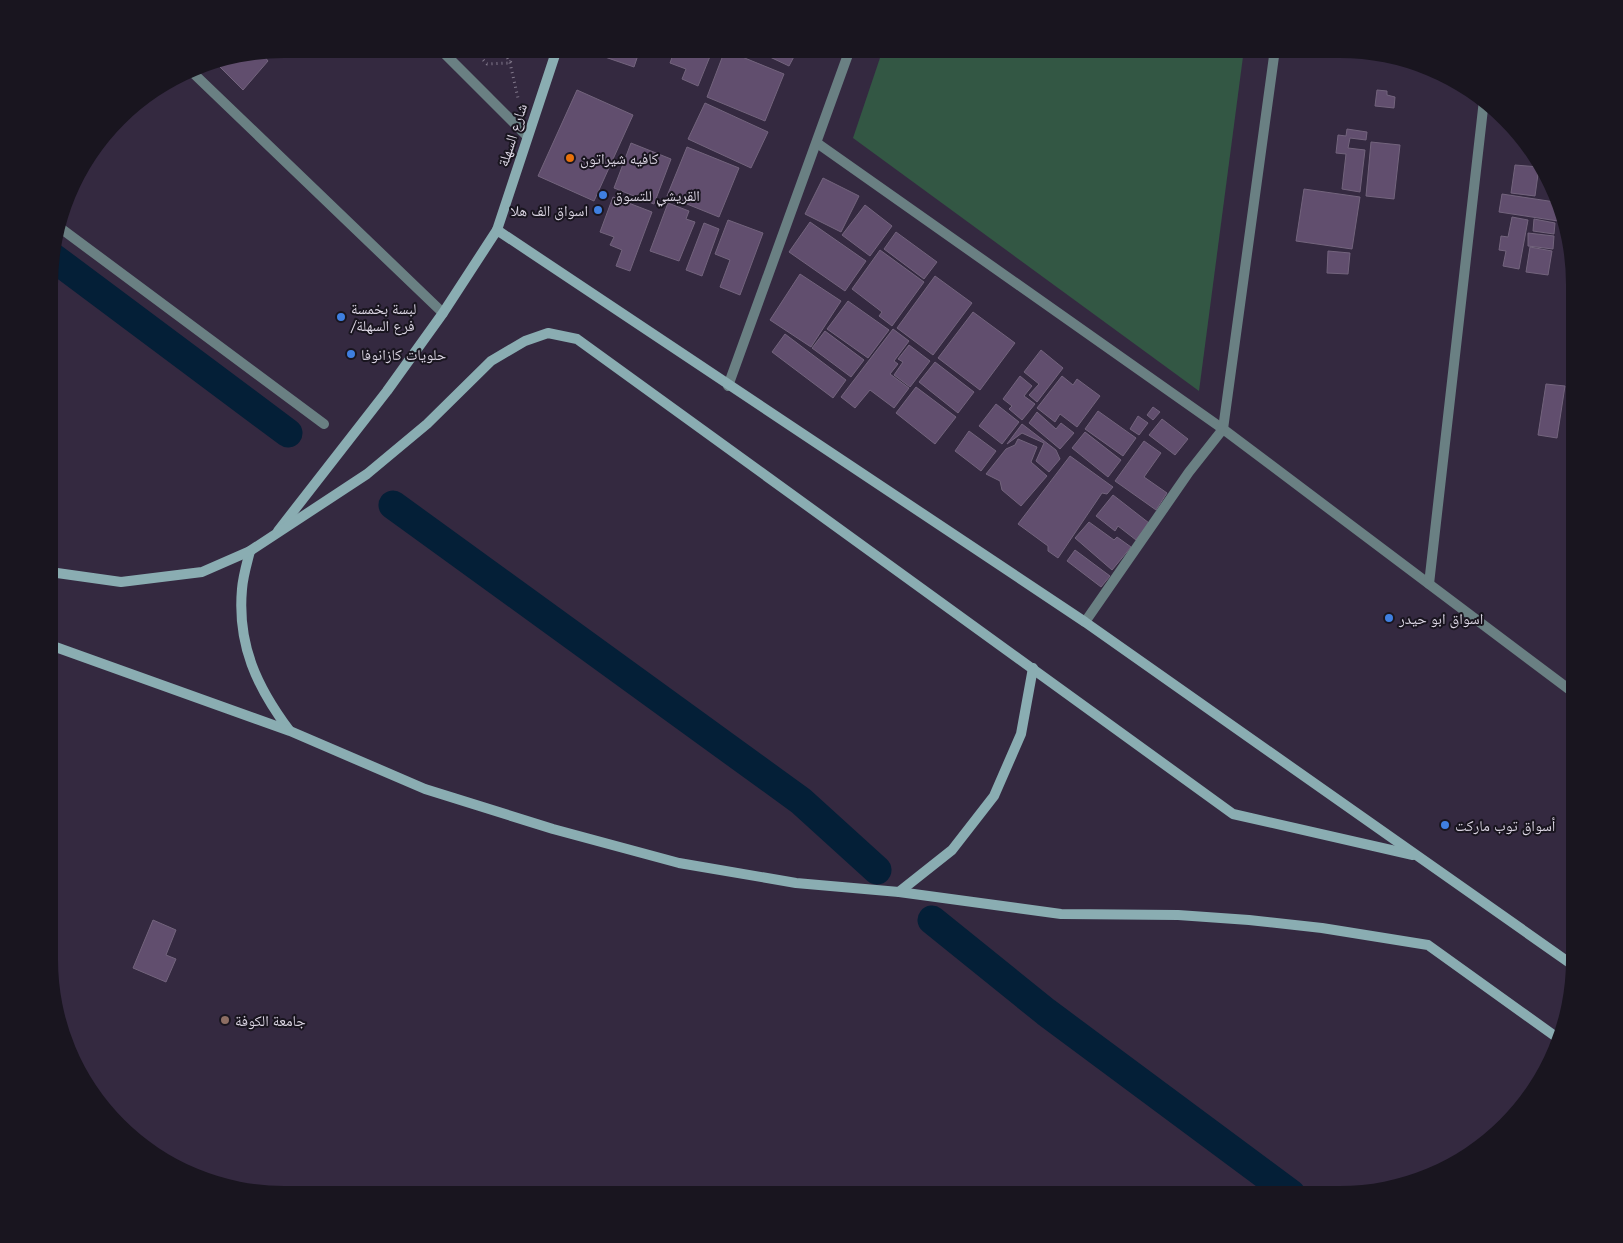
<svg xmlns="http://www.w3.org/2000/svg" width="1623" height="1243" font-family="'PT Sans','Noto Naskh Arabic',sans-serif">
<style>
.green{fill:#335744}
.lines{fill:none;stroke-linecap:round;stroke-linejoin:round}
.canal{stroke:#041f37;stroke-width:29}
.building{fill:#614e6e;stroke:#73647d}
.path{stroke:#81788b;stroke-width:3;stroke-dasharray:1 4;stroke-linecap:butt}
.minor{stroke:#6a8083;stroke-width:10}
.secondary{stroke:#8aadb2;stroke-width:10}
.food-dot{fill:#e8710a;stroke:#19151f;stroke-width:2}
.shop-dot{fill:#3f7fe0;stroke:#19151f;stroke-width:2}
.education-dot{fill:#8d6e63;stroke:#19151f;stroke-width:2}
.labels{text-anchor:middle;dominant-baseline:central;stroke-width:4;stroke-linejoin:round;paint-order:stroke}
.street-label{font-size:15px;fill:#dbd5e3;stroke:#19151f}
.poi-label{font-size:15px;fill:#dbd5e3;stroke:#19151f;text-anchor:start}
</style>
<rect width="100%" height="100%" fill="#342940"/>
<!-- green -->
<path class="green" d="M883 49H1244L1199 391 853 138Z"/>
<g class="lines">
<!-- canal -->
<g class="canal">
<path d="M51 256 288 433"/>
<path d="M393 505 801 801 877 870"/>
<path d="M932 920 1046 1012 1291 1194"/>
</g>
</g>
<!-- building -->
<g class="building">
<path d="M604 49H640L634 67 602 56Z"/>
<path d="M675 49H713L698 86 682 79 686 69 670 63Z"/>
<path d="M753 49H798L789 66Z"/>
<path d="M725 50 784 74 765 121 707 97Z"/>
<path d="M261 52 268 61 243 90 215 62Z"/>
<path d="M577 90 633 115 594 201 538 176Z"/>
<path d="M1377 90 1387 91V95L1395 97 1394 108 1375 106Z"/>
<path d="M705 103 768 132 751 168 688 139Z"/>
<path d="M1347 129 1367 132 1366 140 1350 138 1348 148 1365 150 1360 192 1342 189 1346 154 1336 153 1338 135 1346 136Z"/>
<path d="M1371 142 1400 145 1394 199 1366 196Z"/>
<path d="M631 143 671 159 654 204 614 188Z"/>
<path d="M687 147 739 168 719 217 667 196Z"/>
<path d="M1515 165 1539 167 1535 196 1511 193Z"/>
<path d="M823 178 859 196 841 232 805 214Z"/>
<path d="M1304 189 1360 197 1352 249 1296 241Z"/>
<path d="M1502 194 1555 202 1558 221 1499 212Z"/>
<path d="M613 197 652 212 630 271 616 266 622 250 610 245 614 237 600 232Z"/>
<path d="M668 203 689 211 686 219 695 222 679 261 650 251Z"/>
<path d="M865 205 892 226 870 256 842 235Z"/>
<path d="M1512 217 1528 220 1519 269 1503 266 1506 251 1499 250 1501 236 1508 237Z"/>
<path d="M1534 219 1555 223 1554 234 1533 231Z"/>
<path d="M728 220 763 233 740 295 720 287 730 260 715 254Z"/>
<path d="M810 222 866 261 845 291 789 252Z"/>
<path d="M704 223 719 229 702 276 686 270Z"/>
<path d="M896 232 937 262 924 279 884 249Z"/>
<path d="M1528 233 1554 236 1553 249 1528 246Z"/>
<path d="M1530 247 1552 251 1548 275 1526 272Z"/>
<path d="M880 250 924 282 892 326 879 316 882 312 852 289Z"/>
<path d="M1328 251 1350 253 1348 274 1327 273Z"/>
<path d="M800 274 841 301 811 347 770 320Z"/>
<path d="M935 276 972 303 933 355 897 328Z"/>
<path d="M848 301 889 330 868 358 827 329Z"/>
<path d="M973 312 1015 343 980 390 938 358Z"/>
<path d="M893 329 909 341 894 361 898 364 890 374 909 388 894 408 870 390 855 408 841 397Z"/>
<path d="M825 331 864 360 851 377 812 348Z"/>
<path d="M785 334 846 380 833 398 772 352Z"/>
<path d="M909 345 930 361 910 387 894 375 903 362 898 359Z"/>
<path d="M1041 350 1063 368 1037 402 1029 395 1039 384 1024 372Z"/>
<path d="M935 362 974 392 958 413 919 382Z"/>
<path d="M1020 376 1032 386 1024 396 1035 404 1022 420 1009 409 1012 406 1003 399Z"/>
<path d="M1062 376 1073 385 1077 379 1100 396 1077 427 1060 414 1055 422 1037 408Z"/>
<path d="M1546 384 1565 386 1557 438 1538 435Z"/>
<path d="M916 387 956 417 935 444 896 413Z"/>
<path d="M996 404 1019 422 1002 444 979 426Z"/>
<path d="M1153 407 1160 412 1153 420 1147 415Z"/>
<path d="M1098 411 1136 438 1123 456 1085 429Z"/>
<path d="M1037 412 1056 429 1061 423 1074 433 1060 449 1029 423Z"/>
<path d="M1138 416 1148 423 1139 435 1130 429Z"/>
<path d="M1162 419 1188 439 1175 455 1149 435Z"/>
<path d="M1022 424 1056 450 1060 459 1049 472 1036 461 1044 443 1022 433 1007 444Z"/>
<path d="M969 431 996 451 981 471 955 451Z"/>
<path d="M1085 432 1121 460 1108 477 1072 448Z"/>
<path d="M1018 439 1037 447 1031 462 1047 476 1021 506 1002 490 1000 481 986 474 1006 449 1015 445Z"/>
<path d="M1144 441 1161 453 1144 477 1167 493 1156 510 1115 481Z"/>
<path d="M1070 456 1113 487 1107 494 1102 493 1058 558 1048 551V546L1018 524Z"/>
<path d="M1113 495 1149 523 1136 540 1118 526 1115 531 1096 516Z"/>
<path d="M1089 522 1114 540 1117 537 1131 547 1112 570 1075 538Z"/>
<path d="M1075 550 1110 576 1101 587 1067 561Z"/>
<path d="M153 920 176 930 166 955 176 959 166 982 133 968Z"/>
</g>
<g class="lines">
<!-- path -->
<g class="path">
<path d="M473 49 487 64 510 63 515 49"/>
<path d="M503 49 510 63 518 98"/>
</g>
<!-- minor -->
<g class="minor">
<path d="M440 49 527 136"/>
<path d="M191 71 443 313"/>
<path d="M817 143 1223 429 1574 693"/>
<path d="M59 227 324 424"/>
<path d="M728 386 850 49"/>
<path d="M1429 584 1484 100"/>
<path d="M1085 622 1189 472 1223 429 1275 49"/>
<path d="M1572 964 1574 954"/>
</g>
<!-- secondary -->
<g class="secondary">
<path d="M497 230 557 49"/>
<path d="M278 531 387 391 443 313 497 230 1085 622 1574 966"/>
<path d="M250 551C247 563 243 576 242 589 237 645 257 687 289 730"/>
<path d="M50 572 121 582 202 572 250 551 367 474 427 424 491 361 525 341 548 333 577 339 1233 814 1413 855"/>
<path d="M50 645 290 731 425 789 553 829 679 863 796 883 899 892 1061 914 1178 915 1249 920 1322 928 1428 945 1559 1039"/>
<path d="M899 892 952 850 994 796 1021 734 1033 668"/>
</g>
</g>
<!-- markers -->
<circle class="food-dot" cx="570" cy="158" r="5"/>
<g class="shop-dot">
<circle cx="603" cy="195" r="5"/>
<circle cx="598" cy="210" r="5"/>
<circle cx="341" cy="317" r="5"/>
<circle cx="351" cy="354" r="5"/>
<circle cx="1389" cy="618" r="5"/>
<circle cx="1445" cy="825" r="5"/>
</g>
<circle class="education-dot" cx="225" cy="1020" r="5"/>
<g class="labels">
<!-- street labels -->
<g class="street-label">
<text transform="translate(512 135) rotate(-72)">شارع السهلة</text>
</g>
<!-- poi labels -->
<g class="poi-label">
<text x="580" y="158">كافيه شيراتون</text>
<text x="613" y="195">القريشي للتسوق</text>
<text x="588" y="210" text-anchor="end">اسواق الف هلا</text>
<text x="351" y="308">لبسة بخمسة<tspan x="351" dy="17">/فرع السهلة</tspan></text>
<text x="361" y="354">حلويات كازانوفا</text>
<text x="1399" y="618">اسواق ابو حيدر</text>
<text x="1455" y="825">أسواق توب ماركت</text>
<text x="235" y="1020">جامعة الكوفة</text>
</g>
</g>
<!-- crop -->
<path d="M0 0H1623V1243H0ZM284 58H1340A226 226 0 0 1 1566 284V960A226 226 0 0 1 1340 1186H284A226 226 0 0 1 58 960V284A226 226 0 0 1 284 58Z" fill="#19151f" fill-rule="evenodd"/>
</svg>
